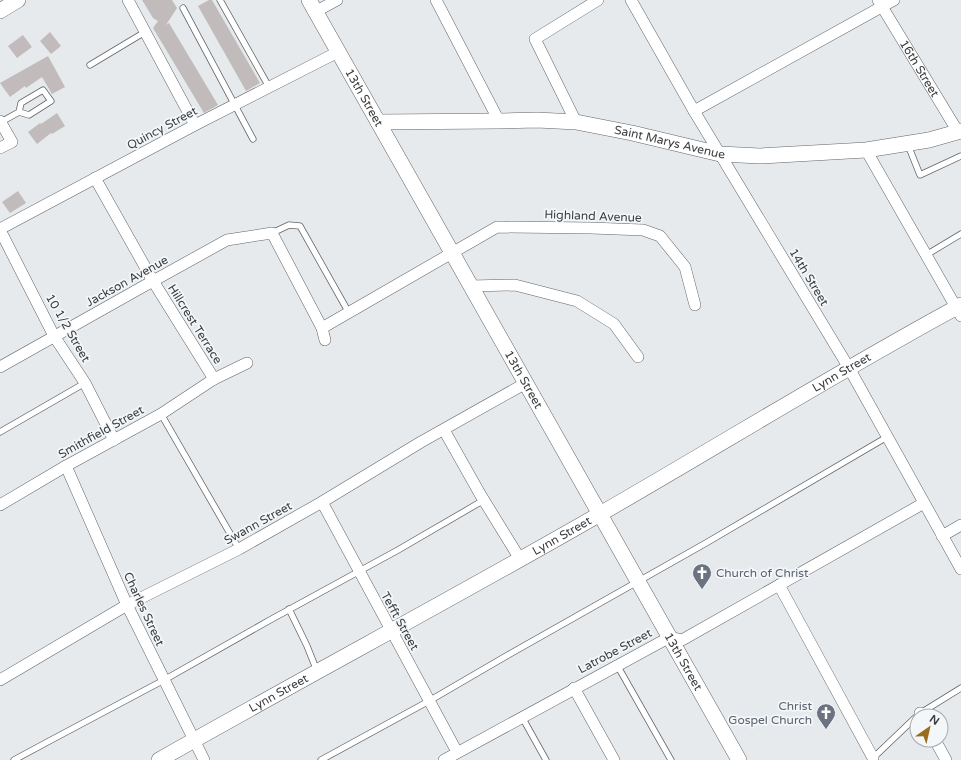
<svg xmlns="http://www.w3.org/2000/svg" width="961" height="760" font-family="'Varela Round',sans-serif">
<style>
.building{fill:#c1bcbb}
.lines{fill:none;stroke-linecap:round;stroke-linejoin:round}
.lane-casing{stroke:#626568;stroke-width:7}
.street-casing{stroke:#626568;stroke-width:12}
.secondary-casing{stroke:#626568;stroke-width:16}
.lane{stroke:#fff;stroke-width:5.5}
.street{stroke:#fff;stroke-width:11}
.secondary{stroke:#fff;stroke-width:15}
.labels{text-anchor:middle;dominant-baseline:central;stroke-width:3.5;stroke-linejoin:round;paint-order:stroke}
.street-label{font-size:12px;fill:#3a3c3d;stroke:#f3f7fa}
.worship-label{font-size:12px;fill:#5b616d;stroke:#f3f7fa;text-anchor:start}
</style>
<rect width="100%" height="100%" fill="#e6eaed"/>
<!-- building -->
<g class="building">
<path d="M142 0H172L177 8 166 25 169 23 218 105 204 113 153 28 158 21 153 18Z"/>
<path d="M209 0H212L260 83 246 91 198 6Z"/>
<path d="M50 32 61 46 51 54 40 41Z"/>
<path d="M23 35 32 47 17 58 8 46Z"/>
<path d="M48 56 65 87 52 94 42 77 26 88 25 86 10 97 0 83Z"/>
<path d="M57 113 65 126 52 134 51 133 37 144 28 132 40 123 41 124Z"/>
<path d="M18 191 26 203 10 213 2 202Z"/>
</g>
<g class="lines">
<!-- lane casing -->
<g class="lane-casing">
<g id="lane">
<path d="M220 0 269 87"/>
<path d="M183 8 253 139"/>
<path d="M90 65 145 32"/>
<path d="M1 122 19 112 21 103 43 90 51 101 29 115 19 112"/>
<path d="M908 145 920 175 961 156"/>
<path d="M272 233 289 225 300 226 349 313"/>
<path d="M926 255 961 234"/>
<path d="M161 414 239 549"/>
<path d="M0 432 85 383"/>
<path d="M289 609 307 646 317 671"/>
<path d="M617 665 671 760"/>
<path d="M919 714 961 688"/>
<path d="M522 717 546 760"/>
<path d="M872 759 917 716"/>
<path d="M14 760 53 739 164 680 270 620 398 550 484 500"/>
<path d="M321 760 429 701 508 655 706 543 887 437"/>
</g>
</g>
<!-- street casing -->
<g class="street-casing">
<g id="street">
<path d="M128 0 195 125"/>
<path d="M436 0 499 121"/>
<path d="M631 0 694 111 849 368 961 569"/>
<path id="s1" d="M878 0 958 132"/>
<path d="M315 12 337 0"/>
<path d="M694 111 894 0"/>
<path d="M0 121 12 142 0 148"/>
<path d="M576 122 535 39 598 0"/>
<path d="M866 150 961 316"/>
<path d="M95 178 153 281 214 379"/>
<path d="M0 229 195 125 338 52"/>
<path d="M0 230 54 336 85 383 114 440"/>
<path d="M471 286 515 285 577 301 614 324 638 357"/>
<path d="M322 328 497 227 591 228 643 230 660 236 685 267 695 305"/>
<path d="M0 367 153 281 227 240 272 233 322 328 325 340"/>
<path d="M444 430 480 494 520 559"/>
<path d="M66 466 127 605 204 760"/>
<path d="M322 502 457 752"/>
<path d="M0 505 66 466 161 414 214 379 247 363"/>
<path d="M942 536 961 525"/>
<path d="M779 585 873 758"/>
<path d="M0 680 127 605 239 549 322 502 421 442 526 383"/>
<path d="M574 688 614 760"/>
<path d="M920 713 922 716"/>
<path d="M935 740 946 760"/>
<path d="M444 760 670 637 682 640 924 503"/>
</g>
</g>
<!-- secondary casing -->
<g class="secondary-casing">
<g id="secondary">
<path id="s2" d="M309 0 739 760"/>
<path d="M0 11 18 0"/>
<path id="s3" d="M378 122 499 121 537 120 576 122 632 133 720 154 760 156 866 150 929 140 961 131"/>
<path id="s4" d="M159 760C305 677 454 598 600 514 720 445 839 371 961 305"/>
</g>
</g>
<!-- lane -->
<use href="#lane" class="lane"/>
<!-- street -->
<use href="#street" class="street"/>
<!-- secondary -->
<use href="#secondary" class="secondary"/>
</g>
<!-- icons -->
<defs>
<g id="church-pin" transform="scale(1)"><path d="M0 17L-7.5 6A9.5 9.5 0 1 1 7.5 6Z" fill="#6b7280" stroke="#f3f7fa"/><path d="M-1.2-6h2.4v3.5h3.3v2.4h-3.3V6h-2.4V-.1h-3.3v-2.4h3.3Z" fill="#fff"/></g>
</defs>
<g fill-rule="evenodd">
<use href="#church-pin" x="702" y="573"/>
<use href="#church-pin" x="826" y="713"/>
</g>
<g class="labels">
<!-- street labels -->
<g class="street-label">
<text stroke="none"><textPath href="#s1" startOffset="80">16th Street</textPath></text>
<text stroke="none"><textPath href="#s2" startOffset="112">13th Street</textPath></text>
<text transform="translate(162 128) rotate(-28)">Quincy Street</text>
<text stroke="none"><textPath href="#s3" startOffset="294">Saint Marys Avenue</textPath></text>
<text transform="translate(593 216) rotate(2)">Highland Avenue</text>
<text transform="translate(809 277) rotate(59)">14th Street</text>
<text transform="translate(127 281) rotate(-29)">Jackson Avenue</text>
<text transform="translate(195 324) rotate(58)">Hillcrest Terrace</text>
<text transform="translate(68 328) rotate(60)">10 1/2 Street</text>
<text stroke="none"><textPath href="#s4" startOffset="785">Lynn Street</textPath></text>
<text stroke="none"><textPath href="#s2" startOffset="436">13th Street</textPath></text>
<text transform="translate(101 432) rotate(-29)">Smithfield Street</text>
<text transform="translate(258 523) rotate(-29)">Swann Street</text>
<text stroke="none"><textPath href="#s4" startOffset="461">Lynn Street</textPath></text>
<text transform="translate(144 609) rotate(65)">Charles Street</text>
<text transform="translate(400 621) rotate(61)">Tefft Street</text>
<text transform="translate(615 651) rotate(-28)">Latrobe Street</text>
<text stroke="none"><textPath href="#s2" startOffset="760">13th Street</textPath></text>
<text stroke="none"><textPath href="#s4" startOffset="137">Lynn Street</textPath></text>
</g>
<!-- worship labels -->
<g class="worship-label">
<text x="716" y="573">Church of Christ</text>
<text x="812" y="706" text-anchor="end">Christ<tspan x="812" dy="14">Gospel Church</tspan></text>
</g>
</g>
<!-- north arrow -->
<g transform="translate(929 728) rotate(34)"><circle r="19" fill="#f3f7fa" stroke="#a9acae"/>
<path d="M0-3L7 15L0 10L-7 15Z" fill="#996d1b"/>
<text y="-6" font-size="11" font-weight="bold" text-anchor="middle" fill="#3a3c3d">N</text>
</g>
</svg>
